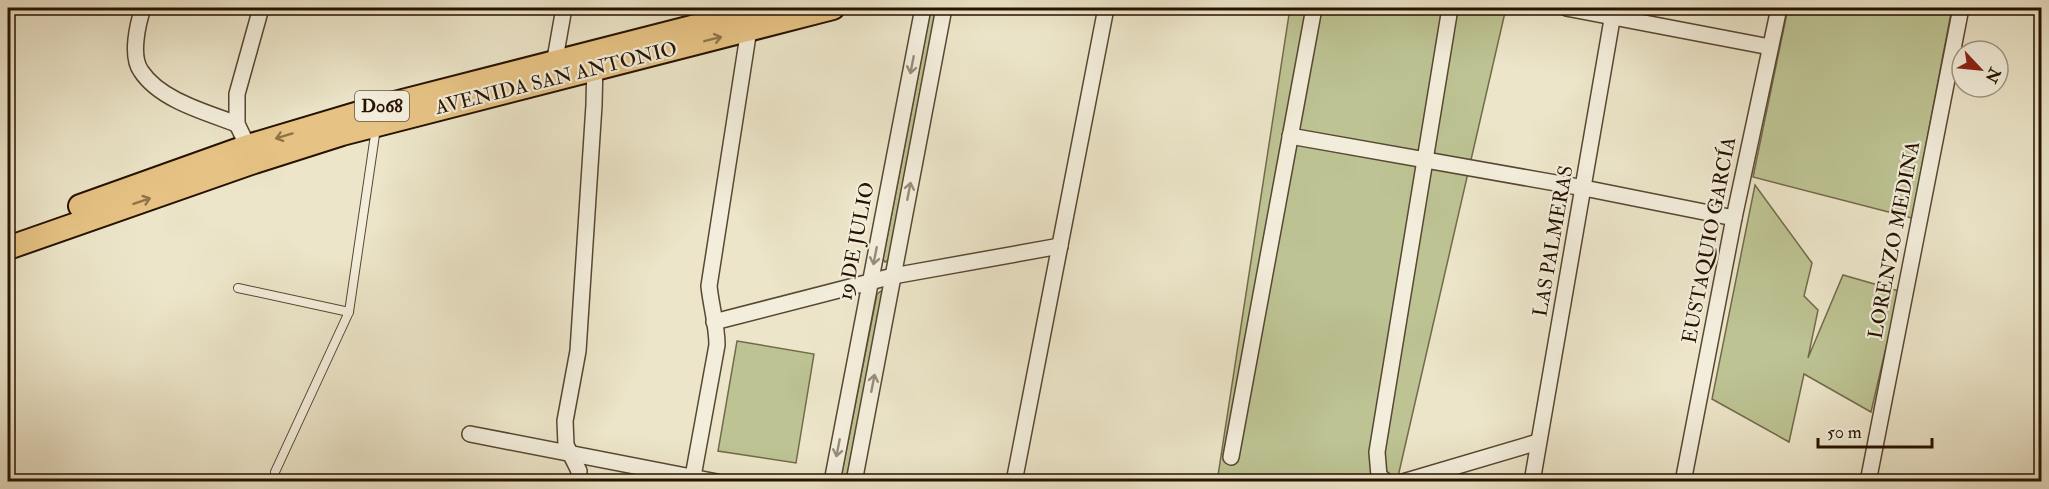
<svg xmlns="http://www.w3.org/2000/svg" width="2049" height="489" font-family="'IM FELL Double Pica',serif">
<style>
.green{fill:#bdc393;stroke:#726a4a;stroke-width:1.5}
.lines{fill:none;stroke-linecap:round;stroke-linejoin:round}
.service-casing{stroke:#584732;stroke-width:10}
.minor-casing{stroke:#584732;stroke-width:18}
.primary-casing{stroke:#261200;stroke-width:26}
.service{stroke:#f3eedc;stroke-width:8}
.minor{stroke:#f3eedc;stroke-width:15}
.primary{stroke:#e6c284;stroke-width:22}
.oneway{stroke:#907349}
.oneway2{stroke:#978b79}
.labels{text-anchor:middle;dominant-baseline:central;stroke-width:4.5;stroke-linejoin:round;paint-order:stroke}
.shield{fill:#f3eedc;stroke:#645442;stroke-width:1.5}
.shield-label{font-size:18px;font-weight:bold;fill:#261200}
.street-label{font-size:20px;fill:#261200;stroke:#f3eedc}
</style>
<rect width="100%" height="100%" fill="#ece5c9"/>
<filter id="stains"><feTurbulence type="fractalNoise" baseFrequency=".00333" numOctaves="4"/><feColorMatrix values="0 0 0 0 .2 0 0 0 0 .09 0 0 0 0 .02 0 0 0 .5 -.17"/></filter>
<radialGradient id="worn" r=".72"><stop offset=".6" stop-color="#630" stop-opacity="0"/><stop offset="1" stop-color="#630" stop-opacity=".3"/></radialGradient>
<!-- green -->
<g class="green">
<path d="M931 8H937L889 260 885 262 883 259Z"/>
<path d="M1290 8H1506L1397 481 1217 482Z"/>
<path d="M1788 8H1952L1912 218 1753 177Z"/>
<path d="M1755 185 1812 263 1804 296 1818 310 1808 358 1843 275 1899 291 1871 412 1804 374 1789 442 1712 399Z"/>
<path d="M881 291 883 294 846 481 840 482 877 294Z"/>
<path d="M737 341 814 354 796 463 718 451Z"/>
</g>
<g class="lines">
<!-- service casing -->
<g class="service-casing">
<g id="service">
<path d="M238 288 349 312"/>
<path d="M275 472 349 312 376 128"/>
</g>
</g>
<!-- minor casing -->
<g class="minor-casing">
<g id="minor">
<path d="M143 8C138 23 130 56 141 71 160 100 205 112 237 124"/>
<path d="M1566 8 1770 47"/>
<path d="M553 70 564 8"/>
<path d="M1290 136 1584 188 1734 218"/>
<path d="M251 153 237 124V94L261 8"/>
<path d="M714 322 893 276 1060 246"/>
<path d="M470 434 717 482"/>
<path d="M1231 457 1314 8"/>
<path d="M578 482 579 471 566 445 565 421 578 351 594 105 595 60"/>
<path d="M692 482 717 345C717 325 711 306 709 286L749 29"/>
<path d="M832 482 923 8"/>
<path d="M854 482 944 8"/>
<path d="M1014 482 1106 8"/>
<path d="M1387 482 1379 476 1377 452 1450 8"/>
<path d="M1403 482 1538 442"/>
<path d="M1532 482 1614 8"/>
<path d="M1683 482 1734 218 1779 8"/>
<path d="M1868 482 1961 8"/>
</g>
</g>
<!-- primary casing -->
<g class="primary-casing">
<g id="primary">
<path d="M80 206 248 146 379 107 766 8"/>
<path d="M8 248 254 162 342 134 833 8"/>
</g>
</g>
<!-- service -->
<use href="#service" class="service"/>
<!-- minor -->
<use href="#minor" class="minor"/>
<!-- primary -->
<use href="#primary" class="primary"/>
</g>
<!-- one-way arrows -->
<defs><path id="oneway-shaft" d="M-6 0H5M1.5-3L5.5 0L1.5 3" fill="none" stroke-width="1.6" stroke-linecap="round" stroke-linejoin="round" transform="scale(1.5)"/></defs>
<g class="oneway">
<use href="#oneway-shaft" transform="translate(713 39) rotate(-14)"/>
<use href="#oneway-shaft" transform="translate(284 136) rotate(163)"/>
<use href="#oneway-shaft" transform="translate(142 201) rotate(-19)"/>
</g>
<g class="oneway2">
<use href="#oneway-shaft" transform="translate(912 65) rotate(101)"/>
<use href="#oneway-shaft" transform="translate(909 191) rotate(-79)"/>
<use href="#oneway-shaft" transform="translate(875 256) rotate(101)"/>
<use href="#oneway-shaft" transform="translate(873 383) rotate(-79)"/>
<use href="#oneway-shaft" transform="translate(838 448) rotate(101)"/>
</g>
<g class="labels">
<!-- shield labels -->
<rect class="shield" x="355" y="91" width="54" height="30" rx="4.5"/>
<g class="shield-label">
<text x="382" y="106">D068</text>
</g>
<!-- street labels -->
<g class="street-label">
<text transform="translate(556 78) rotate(-14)">AVENIDA SAN ANTONIO</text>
<text transform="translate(1709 240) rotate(-79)">EUSTAQUIO GARCÍA</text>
<text transform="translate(1894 240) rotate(-79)">LORENZO MEDINA</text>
<text transform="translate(856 241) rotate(-79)">19 DE JULIO</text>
<text transform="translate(1553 241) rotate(-80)">LAS PALMERAS</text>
</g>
</g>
<!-- margin -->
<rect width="2049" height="489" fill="none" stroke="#ece5c9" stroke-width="30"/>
<rect x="9" y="9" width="2031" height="471" fill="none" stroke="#261200" stroke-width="3"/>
<rect x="15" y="15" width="2019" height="459" fill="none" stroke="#261200" stroke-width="1.5"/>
<!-- north arrow -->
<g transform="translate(1980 69) rotate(116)"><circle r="28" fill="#f3eedc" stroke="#a19684" stroke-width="1.5"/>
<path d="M0-4.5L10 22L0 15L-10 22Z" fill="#8f2418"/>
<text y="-9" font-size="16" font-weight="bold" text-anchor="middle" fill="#261200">N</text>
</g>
<!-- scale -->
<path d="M1818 438v9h114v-9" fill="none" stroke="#261200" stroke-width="3"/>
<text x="1827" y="438" font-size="18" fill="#261200" stroke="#f3eedc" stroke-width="4.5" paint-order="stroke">50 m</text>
<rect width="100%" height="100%" filter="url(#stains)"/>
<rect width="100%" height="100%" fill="url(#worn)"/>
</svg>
